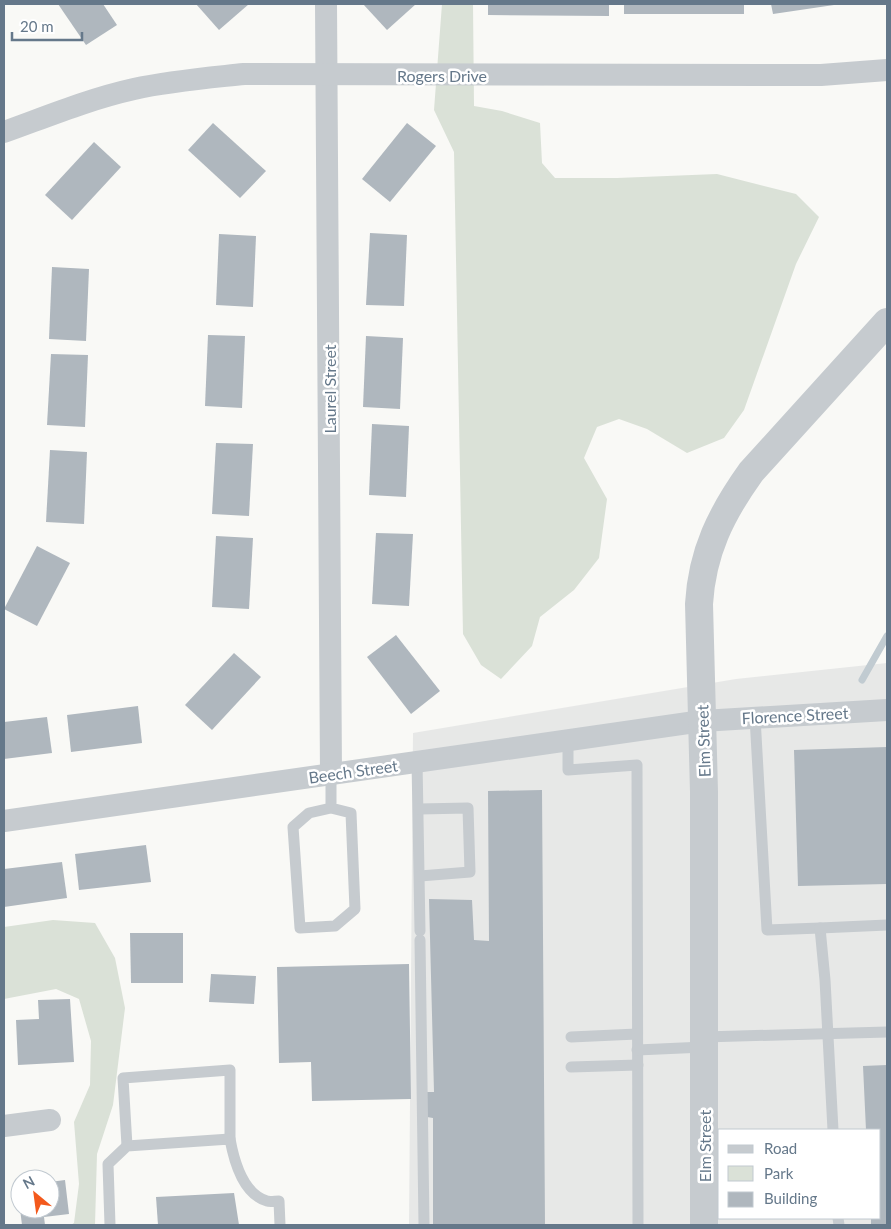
<svg xmlns="http://www.w3.org/2000/svg" width="891" height="1229" font-family="Lato,sans-serif">
<style>
.built{fill:#e7e8e7;fill-rule:evenodd}
.green{fill:#dae1d7}
.lines{fill:none;stroke-linecap:round;stroke-linejoin:round}
.stream{stroke:#c1cbd1;stroke-width:7}
.building{fill:#afb7be}
.service{stroke:#c6cbcf;stroke-width:11}
.minor{stroke:#c6cbcf;stroke-width:22}
.tertiary{stroke:#c6cbcf;stroke-width:28}
.labels{text-anchor:middle;dominant-baseline:central;stroke-width:5;stroke-linejoin:round;paint-order:stroke}
.street-label{font-size:16px;fill:#65788a;stroke:#fff}
</style>
<rect width="100%" height="100%" fill="#f9f9f6"/>
<!-- built -->
<path class="built" d="M887 663V1225H409L413 733 736 679ZM720 1130H880V1218H720Z"/>
<!-- green -->
<g class="green">
<path d="M442 4H473L474 106 502 111 540 123 542 163 555 178H617L717 174 796 194 819 217 796 264 744 410 724 438 687 453 647 429 619 419 597 427 584 458 607 499 599 558 574 590 540 617 532 646 501 679 481 665 463 634 454 152 434 110Z"/>
<path d="M53 920 95 923 115 958 125 1008 113 1105 97 1154 95 1225H71L74 1223 79 1184 74 1122 90 1085 91 1041 79 999 56 989 4 999V927Z"/>
</g>
<g class="lines">
<!-- stream -->
<path class="stream" d="M862 680 887 636"/>
</g>
<!-- building -->
<g class="building">
<path d="M58 4H103L117 25 86 45Z"/>
<path d="M196 4H249L219 30Z"/>
<path d="M363 4H416L387 30Z"/>
<path d="M488 4H609V16L488 15Z"/>
<rect x="624" y="4" width="120" height="10"/>
<path d="M771 4H834V5L773 14Z"/>
<path d="M213 123 266 171 240 198 188 150Z"/>
<path d="M407 123 436 146 390 202 362 179Z"/>
<path d="M94 142 121 167 72 220 45 195Z"/>
<path d="M370 233 407 235 404 306 366 305Z"/>
<path d="M219 234 256 236 253 307 216 305Z"/>
<path d="M52 267 89 269 86 341 49 339Z"/>
<path d="M208 335 245 336 242 408 205 406Z"/>
<path d="M366 336 403 338 400 409 363 407Z"/>
<path d="M51 354 88 355 85 427 47 425Z"/>
<path d="M372 424 409 426 406 497 369 495Z"/>
<path d="M216 443 253 444 249 516 212 514Z"/>
<path d="M50 450 87 452 84 524 46 522Z"/>
<path d="M376 533 413 534 409 606 372 604Z"/>
<path d="M216 536 253 538 249 609 212 607Z"/>
<path d="M37 546 70 563 37 626 4 609Z"/>
<path d="M396 635 440 691 411 714 367 657Z"/>
<path d="M234 653 261 677 212 730 185 705Z"/>
<path d="M138 706 142 743 71 752 67 715Z"/>
<path d="M47 717 52 753 4 759V722Z"/>
<path d="M887 747V884L798 886 794 750Z"/>
<path d="M542 790 545 1225H433V1118L427 1117 426 1092H434L429 899 472 900 474 940 489 941 488 791Z"/>
<path d="M146 845 151 882 79 890 75 854Z"/>
<path d="M62 862 67 898 4 907V869Z"/>
<path d="M130 933H183V983H131Z"/>
<path d="M409 964 411 1099 312 1101 311 1062 279 1063 277 967Z"/>
<path d="M211 974 256 976 254 1004 209 1002Z"/>
<path d="M70 999 74 1062 18 1065 16 1020 39 1019 38 1000Z"/>
<path d="M887 1065V1225H871V1218H880V1130H866L863 1066Z"/>
<path d="M65 1180 69 1214 44 1217 45 1225H22L20 1209H50V1182Z"/>
<path d="M234 1193 239 1225H158L156 1197Z"/>
</g>
<g class="lines">
<!-- service -->
<g class="service">
<path d="M755 717 767 930 820 928 825 980 833 1130"/>
<path d="M568 740V770L637 765 638 1225"/>
<path d="M417 761 420 931"/>
<path d="M331 774V808L309 813 293 827 300 928 335 926 355 909 351 813 331 808"/>
<path d="M419 809 468 808 470 872 420 876"/>
<path d="M820 928 887 925"/>
<path d="M420 940 424 1225"/>
<path d="M571 1037 637 1034"/>
<path d="M704 1037 887 1032"/>
<path d="M637 1050 704 1047"/>
<path d="M571 1067 638 1065"/>
<path d="M127 1146 123 1078 230 1070V1139"/>
<path d="M838 1218 839 1225"/>
<path d="M110 1225 108 1164 127 1146 230 1139C234 1161 243 1194 267 1201 270 1202 275 1201 279 1201L280 1225"/>
</g>
<!-- minor -->
<g class="minor">
<path d="M326 4 331 774"/>
<path d="M4 132C46 117 89 99 134 89 170 81 207 78 244 74L821 75 887 70"/>
<path d="M4 821 702 721 887 710"/>
<path d="M4 1126 50 1120"/>
</g>
<!-- tertiary -->
<path class="tertiary" d="M704 1225V792L699 604C702 552 721 514 751 472L887 322"/>
</g>
<g class="labels">
<!-- street labels -->
<g class="street-label">
<text x="442" y="75">Rogers Drive</text>
<text transform="translate(329 389) rotate(-90)">Laurel Street</text>
<text transform="translate(795 715) rotate(-3)">Florence Street</text>
<text transform="translate(703 741) rotate(-92)">Elm Street</text>
<text transform="translate(353 771) rotate(-8)">Beech Street</text>
<text transform="translate(704 1146) rotate(-90)">Elm Street</text>
</g>
</g>
<!-- border -->
<rect width="891" height="1229" fill="none" stroke="#65788a" stroke-width="10"/>
<!-- legend -->
<rect x="718" y="1129" width="162" height="90" fill="#ffffff" stroke="#c1c9d0"/>
<rect x="728" y="1145" width="25" height="8" fill="#c6cbcf" stroke="#c1c9d0"/>
<text x="764" y="1154" font-size="15" fill="#65788a">Road</text>
<rect x="728" y="1166" width="25" height="15" fill="#dae1d7" stroke="#c1c9d0"/>
<text x="764" y="1179" font-size="15" fill="#65788a">Park</text>
<rect x="728" y="1192" width="25" height="15" fill="#afb7be" stroke="#c1c9d0"/>
<text x="764" y="1204" font-size="15" fill="#65788a">Building</text>
<!-- north arrow -->
<g transform="translate(35 1194) rotate(331)"><circle r="24" fill="#ffffff" stroke="#c1c9d0"/>
<path d="M0-4L9 19L0 12L-9 19Z" fill="#f3591c"/>
<text y="-8" font-size="14" font-weight="bold" text-anchor="middle" fill="#65788a">N</text>
</g>
<!-- scale -->
<path d="M12 32v8h70v-8" fill="none" stroke="#65788a" stroke-width="2.5"/>
<text x="20" y="32" font-size="15" fill="#65788a" stroke="#ffffff" stroke-width="4" paint-order="stroke">20 m</text>
</svg>
